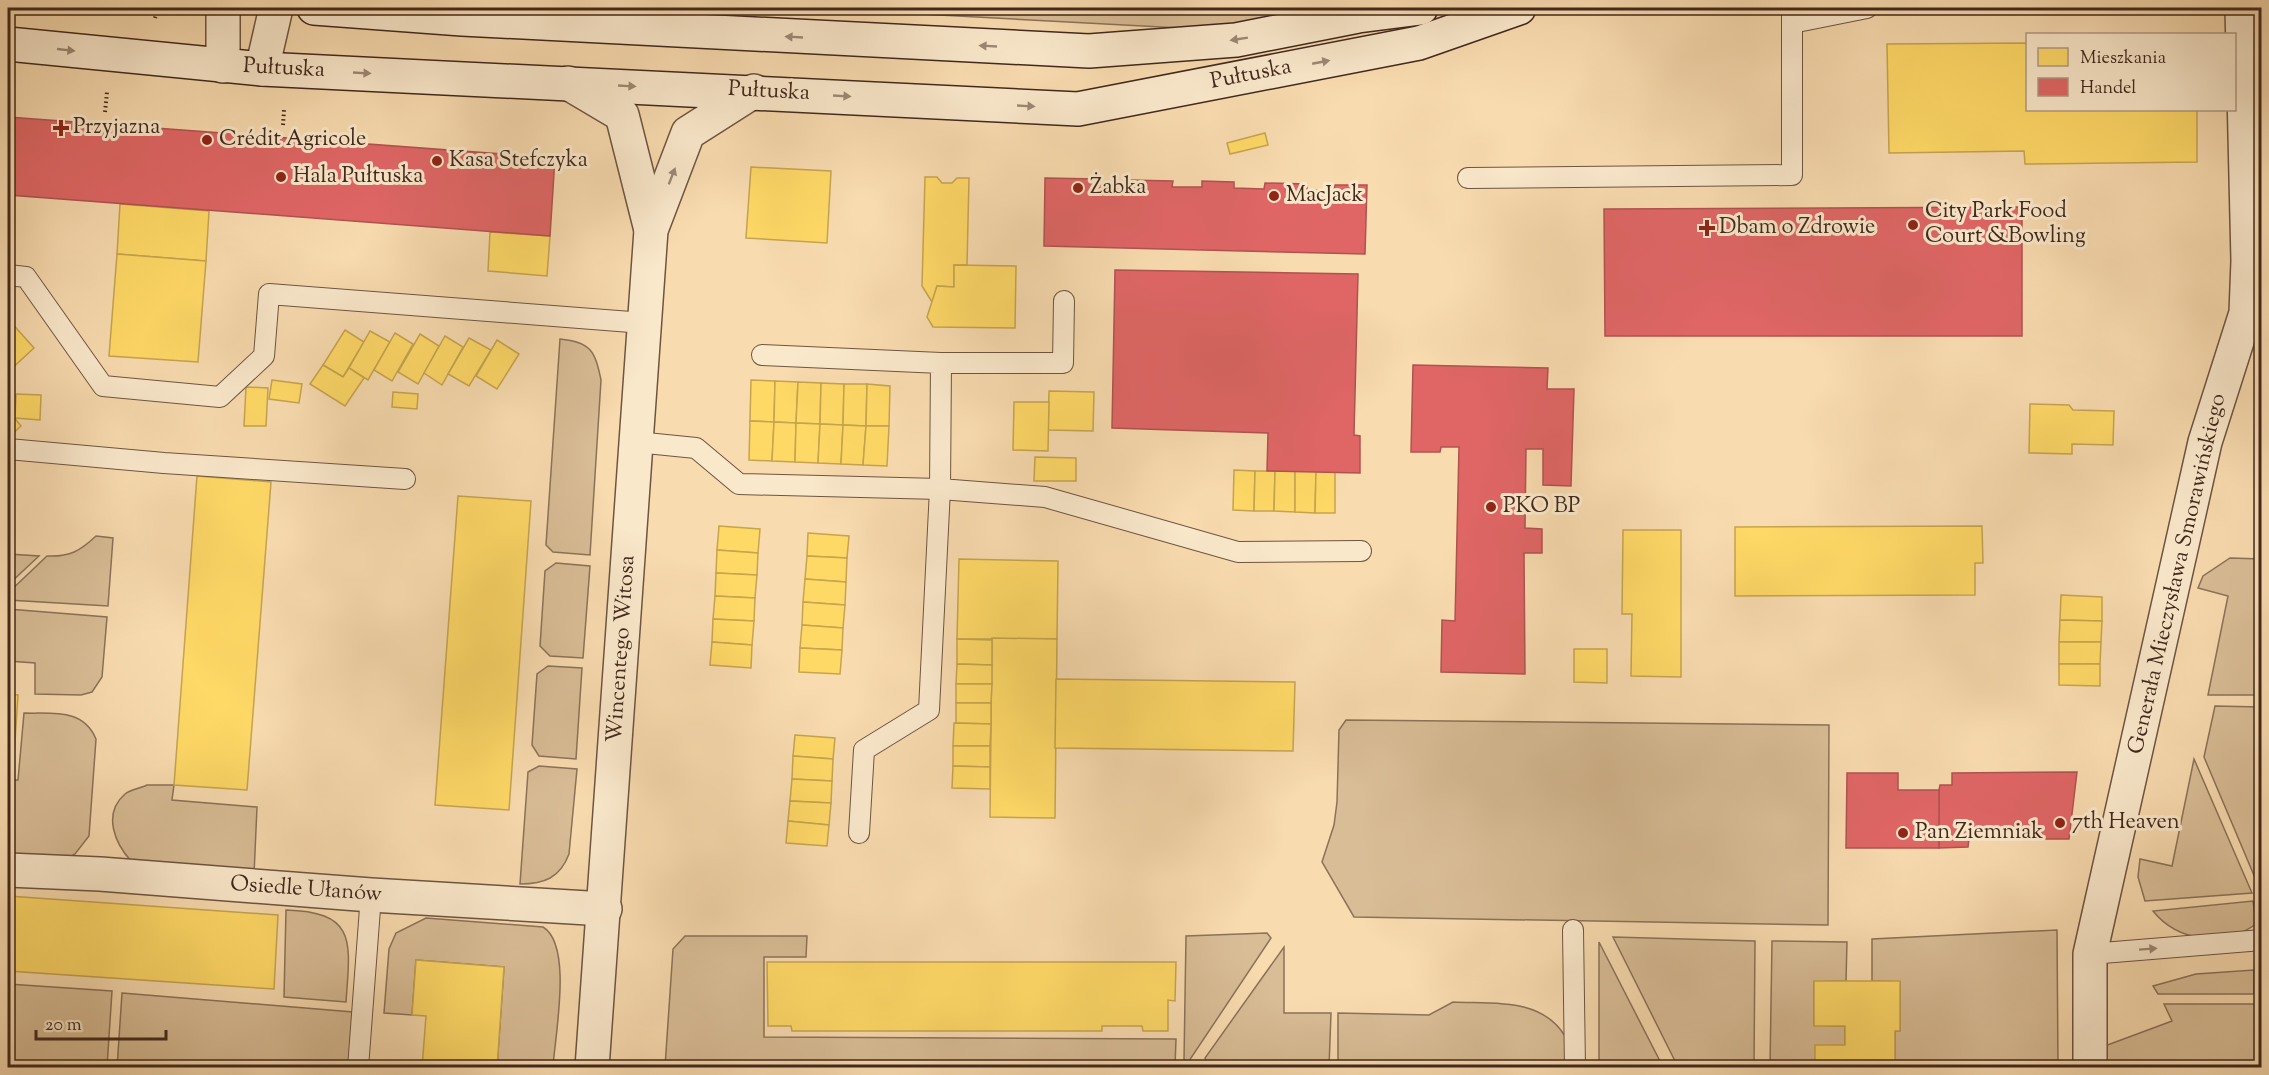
<svg xmlns="http://www.w3.org/2000/svg" width="2269" height="1075" font-family="'Sorts Mill Goudy',serif">
<style>
.green{fill:#d9bd96;stroke:#8c7259;stroke-width:1.5}
.homes{fill:#ffd966;stroke:#c6a450;stroke-width:1.5}
.shops{fill:#e06666;stroke:#b05350;stroke-width:1.5}
.lines{fill:none;stroke-linecap:round;stroke-linejoin:round}
.service-casing{stroke:#6e5541;stroke-width:22}
.minor-casing{stroke:#6e5541;stroke-width:36}
.tertiary-casing{stroke:#6e5541;stroke-width:36}
.secondary-casing{stroke:#40281c;stroke-width:36}
.path{stroke:#40281c;stroke-width:4;stroke-dasharray:1.5 3;stroke-linecap:butt}
.service{stroke:#fae8cb;stroke-width:20}
.minor{stroke:#fae8cb;stroke-width:33}
.tertiary{stroke:#fae8cb;stroke-width:33}
.secondary{stroke:#fae8cb;stroke-width:33}
.oneway{fill:#9d8874}
.poi-dot{fill:#8f2418;stroke:#fae8cb;stroke-width:2}
.labels{text-anchor:middle;dominant-baseline:central;stroke-width:6;stroke-linejoin:round;paint-order:stroke}
.street-label{font-size:22px;fill:#40281c;stroke:#fae8cb}
.poi-label{font-size:22px;fill:#40281c;stroke:#fae8cb;text-anchor:start}
</style>
<rect width="100%" height="100%" fill="#f8dbaf"/>
<filter id="stains"><feTurbulence type="fractalNoise" baseFrequency=".00333" numOctaves="4"/><feColorMatrix values="0 0 0 0 .2 0 0 0 0 .09 0 0 0 0 .02 0 0 0 .5 -.17"/></filter>
<radialGradient id="worn" r=".72"><stop offset=".6" stop-color="#630" stop-opacity="0"/><stop offset="1" stop-color="#630" stop-opacity=".3"/></radialGradient>
<!-- green -->
<g class="green">
<path d="M809 8H1046L1227 14 1286 8H1335L1199 29Z"/>
<path d="M560 339C591 342 595 351 601 380L590 555 553 552 546 545Z"/>
<path d="M96 536 113 538 108 606 8 600V593L47 556C70 557 80 551 96 536Z"/>
<path d="M8 554 39 556 8 585Z"/>
<path d="M2230 558 2261 559V695H2208L2228 596 2198 588 2203 576Z"/>
<path d="M556 563 590 566 583 658 550 656 540 646 545 571Z"/>
<path d="M8 609 107 617 102 677 92 692 81 695 35 694V663L8 661Z"/>
<path d="M548 666 582 668 576 759 539 756 532 745 537 674Z"/>
<path d="M2215 706 2261 707V892L2204 757Z"/>
<path d="M24 713C53 714 83 708 96 739L89 836 75 854 65 859 8 857V780H18Z"/>
<path d="M1346 720 1829 725 1828 925 1354 917 1322 862 1334 825 1337 802 1339 730Z"/>
<path d="M2194 759 2252 893 2145 901 2138 877 2140 859 2172 866Z"/>
<path d="M539 766 577 769 569 854C560 878 544 884 520 884L528 772Z"/>
<path d="M147 785H174L172 800 257 807 254 875 132 862C115 844 102 814 125 794 130 790 141 788 147 785Z"/>
<path d="M2253 901 2256 924C2224 947 2178 942 2153 911Z"/>
<path d="M286 910C358 912 350 943 346 1002L284 997Z"/>
<path d="M426 918 543 927C573 945 555 1035 553 1067H497L504 967 416 960 412 1015 384 1013 389 949 396 933Z"/>
<path d="M2057 930 2058 1067H1895V1031H1900V982L1872 981V939Z"/>
<path d="M1267 933 1271 938 1189 1061 1184 1060 1186 936Z"/>
<path d="M685 936H807L806 957H764V1037L1176 1039 1175 1067H665L673 949Z"/>
<path d="M1613 937 1755 941 1754 1067H1678Z"/>
<path d="M1772 941 1847 942 1846 981 1814 982V1025L1845 1026V1045L1815 1067 1770 1068Z"/>
<path d="M1599 942 1663 1067H1599Z"/>
<path d="M1284 947V1013H1331L1329 1067 1208 1065 1205 1058Z"/>
<path d="M2254 970V994H2158L2153 986 2196 974Z"/>
<path d="M8 984 112 991 107 1067 8 1064Z"/>
<path d="M122 993 353 1012 349 1063 347 1067 117 1068Z"/>
<path d="M1453 1002C1493 1004 1541 997 1565 1036 1570 1044 1571 1058 1574 1068H1338V1013L1429 1015Z"/>
<path d="M2164 1004H2255L2256 1067H2102V1047L2172 1021Z"/>
</g>
<!-- homes -->
<g class="homes">
<path d="M2028 43V110H2197V162L2025 164 2024 151 1889 153 1887 44Z"/>
<path d="M1265 133 1268 145 1230 154 1227 143Z"/>
<path d="M751 167 831 171 827 243 746 238Z"/>
<path d="M925 177H937L942 183H952L957 178H969L967 265H954V287L937 286 932 302 922 286Z"/>
<path d="M120 204 209 211 206 261 117 254Z"/>
<path d="M490 232 550 236 547 276 488 271Z"/>
<path d="M117 254 206 261 198 362 109 356Z"/>
<path d="M954 265 1016 266 1015 328 933 327 927 317 937 286 954 287Z"/>
<path d="M9 320 34 348 8 372V321Z"/>
<path d="M345 330 364 342 343 377 323 365Z"/>
<path d="M370 331 390 342 368 380 349 368Z"/>
<path d="M395 333 413 344 392 381 374 370Z"/>
<path d="M420 334 439 346 418 384 398 372Z"/>
<path d="M445 336 463 347 442 385 424 373Z"/>
<path d="M469 338 491 350 469 386 448 374Z"/>
<path d="M497 340 519 354 497 389 476 376Z"/>
<path d="M323 365 343 377 349 368 364 378 345 406 310 384Z"/>
<path d="M8 379 14 387 8 393Z"/>
<path d="M272 380 302 384 299 403 269 399Z"/>
<path d="M751 380 775 381 774 422 750 421Z"/>
<path d="M775 381 798 382 796 423 774 422Z"/>
<path d="M798 382 821 383 820 424 796 423Z"/>
<path d="M821 383 844 384 843 425 820 424Z"/>
<path d="M2262 383V417L2257 418 2256 384Z"/>
<path d="M844 384H867L866 426 843 425Z"/>
<path d="M867 384 890 386 889 426H866Z"/>
<path d="M246 387 268 388 266 426H244Z"/>
<path d="M1049 391 1094 392 1093 431 1048 430Z"/>
<path d="M393 392 418 394 417 409 392 407Z"/>
<path d="M16 394 41 395 40 420 15 418Z"/>
<path d="M1014 402H1049L1048 451 1013 450Z"/>
<path d="M2030 404 2069 405 2073 410 2114 411 2113 445 2072 444V454L2029 453Z"/>
<path d="M8 410 21 426 8 438Z"/>
<path d="M750 421 774 422 772 461 749 460Z"/>
<path d="M774 422 796 423 795 462 772 461Z"/>
<path d="M796 423 820 424 818 463 795 462Z"/>
<path d="M820 424 843 425 841 464 818 463Z"/>
<path d="M843 425 866 426 863 465 841 464Z"/>
<path d="M866 426H889L887 466 863 465Z"/>
<path d="M1035 457 1076 458V481H1034Z"/>
<path d="M1234 470 1255 471 1254 511 1233 510Z"/>
<path d="M1255 471H1275L1274 511H1254Z"/>
<path d="M1275 471H1295V512L1274 511Z"/>
<path d="M1295 471H1316L1315 513 1295 512Z"/>
<path d="M1316 471 1335 472V513H1315Z"/>
<path d="M197 476 271 482 247 790 174 785Z"/>
<path d="M458 496 531 501 509 810 435 805Z"/>
<path d="M719 526 760 529 758 553 717 550Z"/>
<path d="M1982 526 1983 563H1975V595L1735 596V527Z"/>
<path d="M1623 530H1681V677L1631 676 1632 614H1622Z"/>
<path d="M808 533 849 536 847 558 807 556Z"/>
<path d="M717 550 758 553 757 575 716 573Z"/>
<path d="M807 556 847 558 846 582 805 579Z"/>
<path d="M959 559 1058 561 1057 639H957Z"/>
<path d="M716 573 757 575 755 598 715 596Z"/>
<path d="M805 579 846 582 845 605 803 602Z"/>
<path d="M2061 595 2102 597V621L2060 620Z"/>
<path d="M715 596 755 598 754 621 713 619Z"/>
<path d="M803 602 845 605 843 628 802 625Z"/>
<path d="M713 619 754 621 752 645 712 642Z"/>
<path d="M2060 620 2102 621 2101 642H2059Z"/>
<path d="M802 625 843 628 842 650 800 648Z"/>
<path d="M992 638 1057 639 1055 818 990 817Z"/>
<path d="M957 639 992 640V665L957 664Z"/>
<path d="M712 642 752 645 751 668 710 665Z"/>
<path d="M2059 642H2101L2100 664H2059Z"/>
<path d="M800 648 842 650 840 674 799 672Z"/>
<path d="M1574 649H1607V683L1574 682Z"/>
<path d="M957 664 992 665V684H956Z"/>
<path d="M2059 664H2100V686L2059 685Z"/>
<path d="M1056 679 1295 682 1293 751 1055 748Z"/>
<path d="M956 684H992L991 703H956Z"/>
<path d="M8 694 18 695 13 773H8Z"/>
<path d="M956 703H991V724L956 723Z"/>
<path d="M954 723 991 724 990 746H953Z"/>
<path d="M795 735 835 738 833 759 793 756Z"/>
<path d="M953 746H990V767L953 766Z"/>
<path d="M793 756 833 759 832 781 792 779Z"/>
<path d="M953 766 990 767V789L952 788Z"/>
<path d="M792 779 832 781 831 803 790 801Z"/>
<path d="M790 801 831 803 829 825 788 821Z"/>
<path d="M788 821 829 825 827 846 786 843Z"/>
<path d="M8 896 278 915 274 989 8 971Z"/>
<path d="M416 960 504 967 497 1068H422L426 1016 412 1015Z"/>
<path d="M767 962H1176L1175 1001 1168 1000V1031H1143L1142 1026H1102V1031H792L791 1026H768Z"/>
<path d="M1814 981H1900V1031H1895V1068H1815V1045H1845V1026H1814Z"/>
</g>
<!-- shops -->
<g class="shops">
<path d="M8 117 555 158 550 236 8 195Z"/>
<path d="M1045 178 1097 179V185H1127L1128 180 1173 181 1172 187H1202V181L1234 182V188L1264 189 1265 183 1307 184V190L1334 191 1335 185H1367L1365 254 1044 246Z"/>
<path d="M2022 207V336H1605L1604 209Z"/>
<path d="M1115 270 1358 274 1354 435 1360 436V473L1267 471 1268 433 1112 428Z"/>
<path d="M1413 365 1548 368 1547 389H1574L1571 486 1543 485V449H1526L1525 528 1542 529V553H1524L1525 674 1441 672 1442 620 1455 621 1459 447H1441L1440 452H1411Z"/>
<path d="M2257 458H2262V510H2258Z"/>
<path d="M2077 772 2069 839H1969L1968 847 1939 848V790L1940 785H1952V773Z"/>
<path d="M1847 773H1898V790H1939V848H1846Z"/>
</g>
<g class="lines">
<!-- service casing -->
<g class="service-casing">
<g id="service">
<path d="M1792 23 1867 8"/>
<path d="M1468 178 1792 175V8"/>
<path d="M8 275 26 277 103 386 220 397 264 356 269 294 644 323"/>
<path d="M762 355 941 363 940 489 1045 497 1238 552 1361 551"/>
<path d="M941 363H1063L1064 301"/>
<path d="M636 442 696 448 739 484 940 489 929 710 864 750 859 833"/>
<path d="M8 449 164 463 405 479"/>
<path d="M1573 930 1575 1068"/>
<path d="M2090 954 2262 940"/>
<path d="M358 1068 371 895"/>
</g>
</g>
<!-- minor casing -->
<g class="minor-casing">
<g id="minor">
<path d="M568 83 622 115 651 230"/>
<path d="M8 870 100 874 371 895 605 909"/>
<path d="M592 1068 651 230 688 133 754 91"/>
<path d="M2090 1068V954L2205 442 2246 313 2248 261 2242 8"/>
</g>
</g>
<!-- tertiary casing -->
<g class="tertiary-casing">
<g id="tertiary">
<path d="M223 8V66"/>
<path d="M262 69 276 8"/>
</g>
</g>
<!-- secondary casing -->
<g class="secondary-casing">
<g id="secondary">
<path d="M314 8 462 19 1089 51 1236 40 1358 16 1421 8"/>
<path d="M8 44 262 69 1078 109 1419 43 1519 8"/>
</g>
</g>
<!-- path -->
<g class="path">
<path d="M155 18 158 8"/>
<path d="M105 112 107 92"/>
<path d="M283 125 284 110"/>
</g>
<!-- service -->
<use href="#service" class="service"/>
<!-- minor -->
<use href="#minor" class="minor"/>
<!-- tertiary -->
<use href="#tertiary" class="tertiary"/>
<!-- secondary -->
<use href="#secondary" class="secondary"/>
</g>
<!-- one-way arrows -->
<defs><path id="oneway-solid" d="M-6-.8H1V-3.2L6.5 0L1 3.2V.8H-6Z" transform="scale(1.5)"/></defs>
<g class="oneway">
<use href="#oneway-solid" transform="translate(794 37) rotate(-177)"/>
<use href="#oneway-solid" transform="translate(1239 39) rotate(171)"/>
<use href="#oneway-solid" transform="translate(988 46) rotate(-177)"/>
<use href="#oneway-solid" transform="translate(66 50) rotate(6)"/>
<use href="#oneway-solid" transform="translate(1321 62) rotate(-11)"/>
<use href="#oneway-solid" transform="translate(362 73) rotate(3)"/>
<use href="#oneway-solid" transform="translate(627 86) rotate(3)"/>
<use href="#oneway-solid" transform="translate(842 96) rotate(3)"/>
<use href="#oneway-solid" transform="translate(1026 106) rotate(3)"/>
<use href="#oneway-solid" transform="translate(672 176) rotate(-69)"/>
<use href="#oneway-solid" transform="translate(2148 949) rotate(-4)"/>
</g>
<!-- markers -->
<g class="poi-dot">
<path d="M58 119h6v6h6v6h-6v6h-6v-6h-6v-6h6z"/>
<circle cx="207" cy="140" r="6"/>
<circle cx="437" cy="161" r="6"/>
<circle cx="281" cy="177" r="6"/>
<circle cx="1078" cy="188" r="6"/>
<circle cx="1274" cy="196" r="6"/>
<circle cx="1913" cy="225" r="6"/>
<path d="M1704 219h6v6h6v6h-6v6h-6v-6h-6v-6h6z"/>
<circle cx="1491" cy="507" r="6"/>
<circle cx="2060" cy="823" r="6"/>
<circle cx="1903" cy="833" r="6"/>
</g>
<g class="labels">
<!-- street labels -->
<g class="street-label">
<text transform="translate(284 69) rotate(3)">Pułtuska</text>
<text transform="translate(1251 75) rotate(-11)">Pułtuska</text>
<text transform="translate(769 92) rotate(3)">Pułtuska</text>
<text transform="translate(2178 574) rotate(-77)">Generała Mieczysława Smorawińskiego</text>
<text transform="translate(622 649) rotate(-86)">Wincentego Witosa</text>
<text transform="translate(306 890) rotate(4)">Osiedle Ułanów</text>
</g>
<!-- poi labels -->
<g class="poi-label">
<text x="73" y="128">Przyjazna</text>
<text x="219" y="140">Crédit Agricole</text>
<text x="449" y="161">Kasa Stefczyka</text>
<text x="293" y="177">Hala Pułtuska</text>
<text x="1090" y="188">Żabka</text>
<text x="1286" y="196">MacJack</text>
<text x="1925" y="212">City Park Food<tspan x="1925" dy="25">Court &amp;Bowling</tspan></text>
<text x="1719" y="228">Dbam o Zdrowie</text>
<text x="1503" y="507">PKO BP</text>
<text x="2072" y="823">7th Heaven</text>
<text x="1915" y="833">Pan Ziemniak</text>
</g>
</g>
<!-- margin -->
<rect width="2269" height="1075" fill="none" stroke="#f8dbaf" stroke-width="30"/>
<rect x="9" y="9" width="2251" height="1057" fill="none" stroke="#40281c" stroke-width="3"/>
<rect x="15" y="15" width="2239" height="1045" fill="none" stroke="#40281c" stroke-width="1.5"/>
<!-- legend -->
<rect x="2026" y="33" width="210" height="78" fill="#fae8cb" stroke="#b09b85" stroke-width="1.5"/>
<rect x="2038" y="48" width="30" height="18" fill="#ffd966" stroke="#b09b85" stroke-width="1.5"/>
<text x="2080" y="63" font-size="18" fill="#40281c">Mieszkania</text>
<rect x="2038" y="78" width="30" height="18" fill="#e06666" stroke="#b09b85" stroke-width="1.5"/>
<text x="2080" y="93" font-size="18" fill="#40281c">Handel</text>
<!-- scale -->
<path d="M36 1030v9h130v-9" fill="none" stroke="#40281c" stroke-width="3"/>
<text x="45" y="1030" font-size="18" fill="#40281c" stroke="#fae8cb" stroke-width="4.5" paint-order="stroke">20 m</text>
<rect width="100%" height="100%" filter="url(#stains)"/>
<rect width="100%" height="100%" fill="url(#worn)"/>
</svg>
